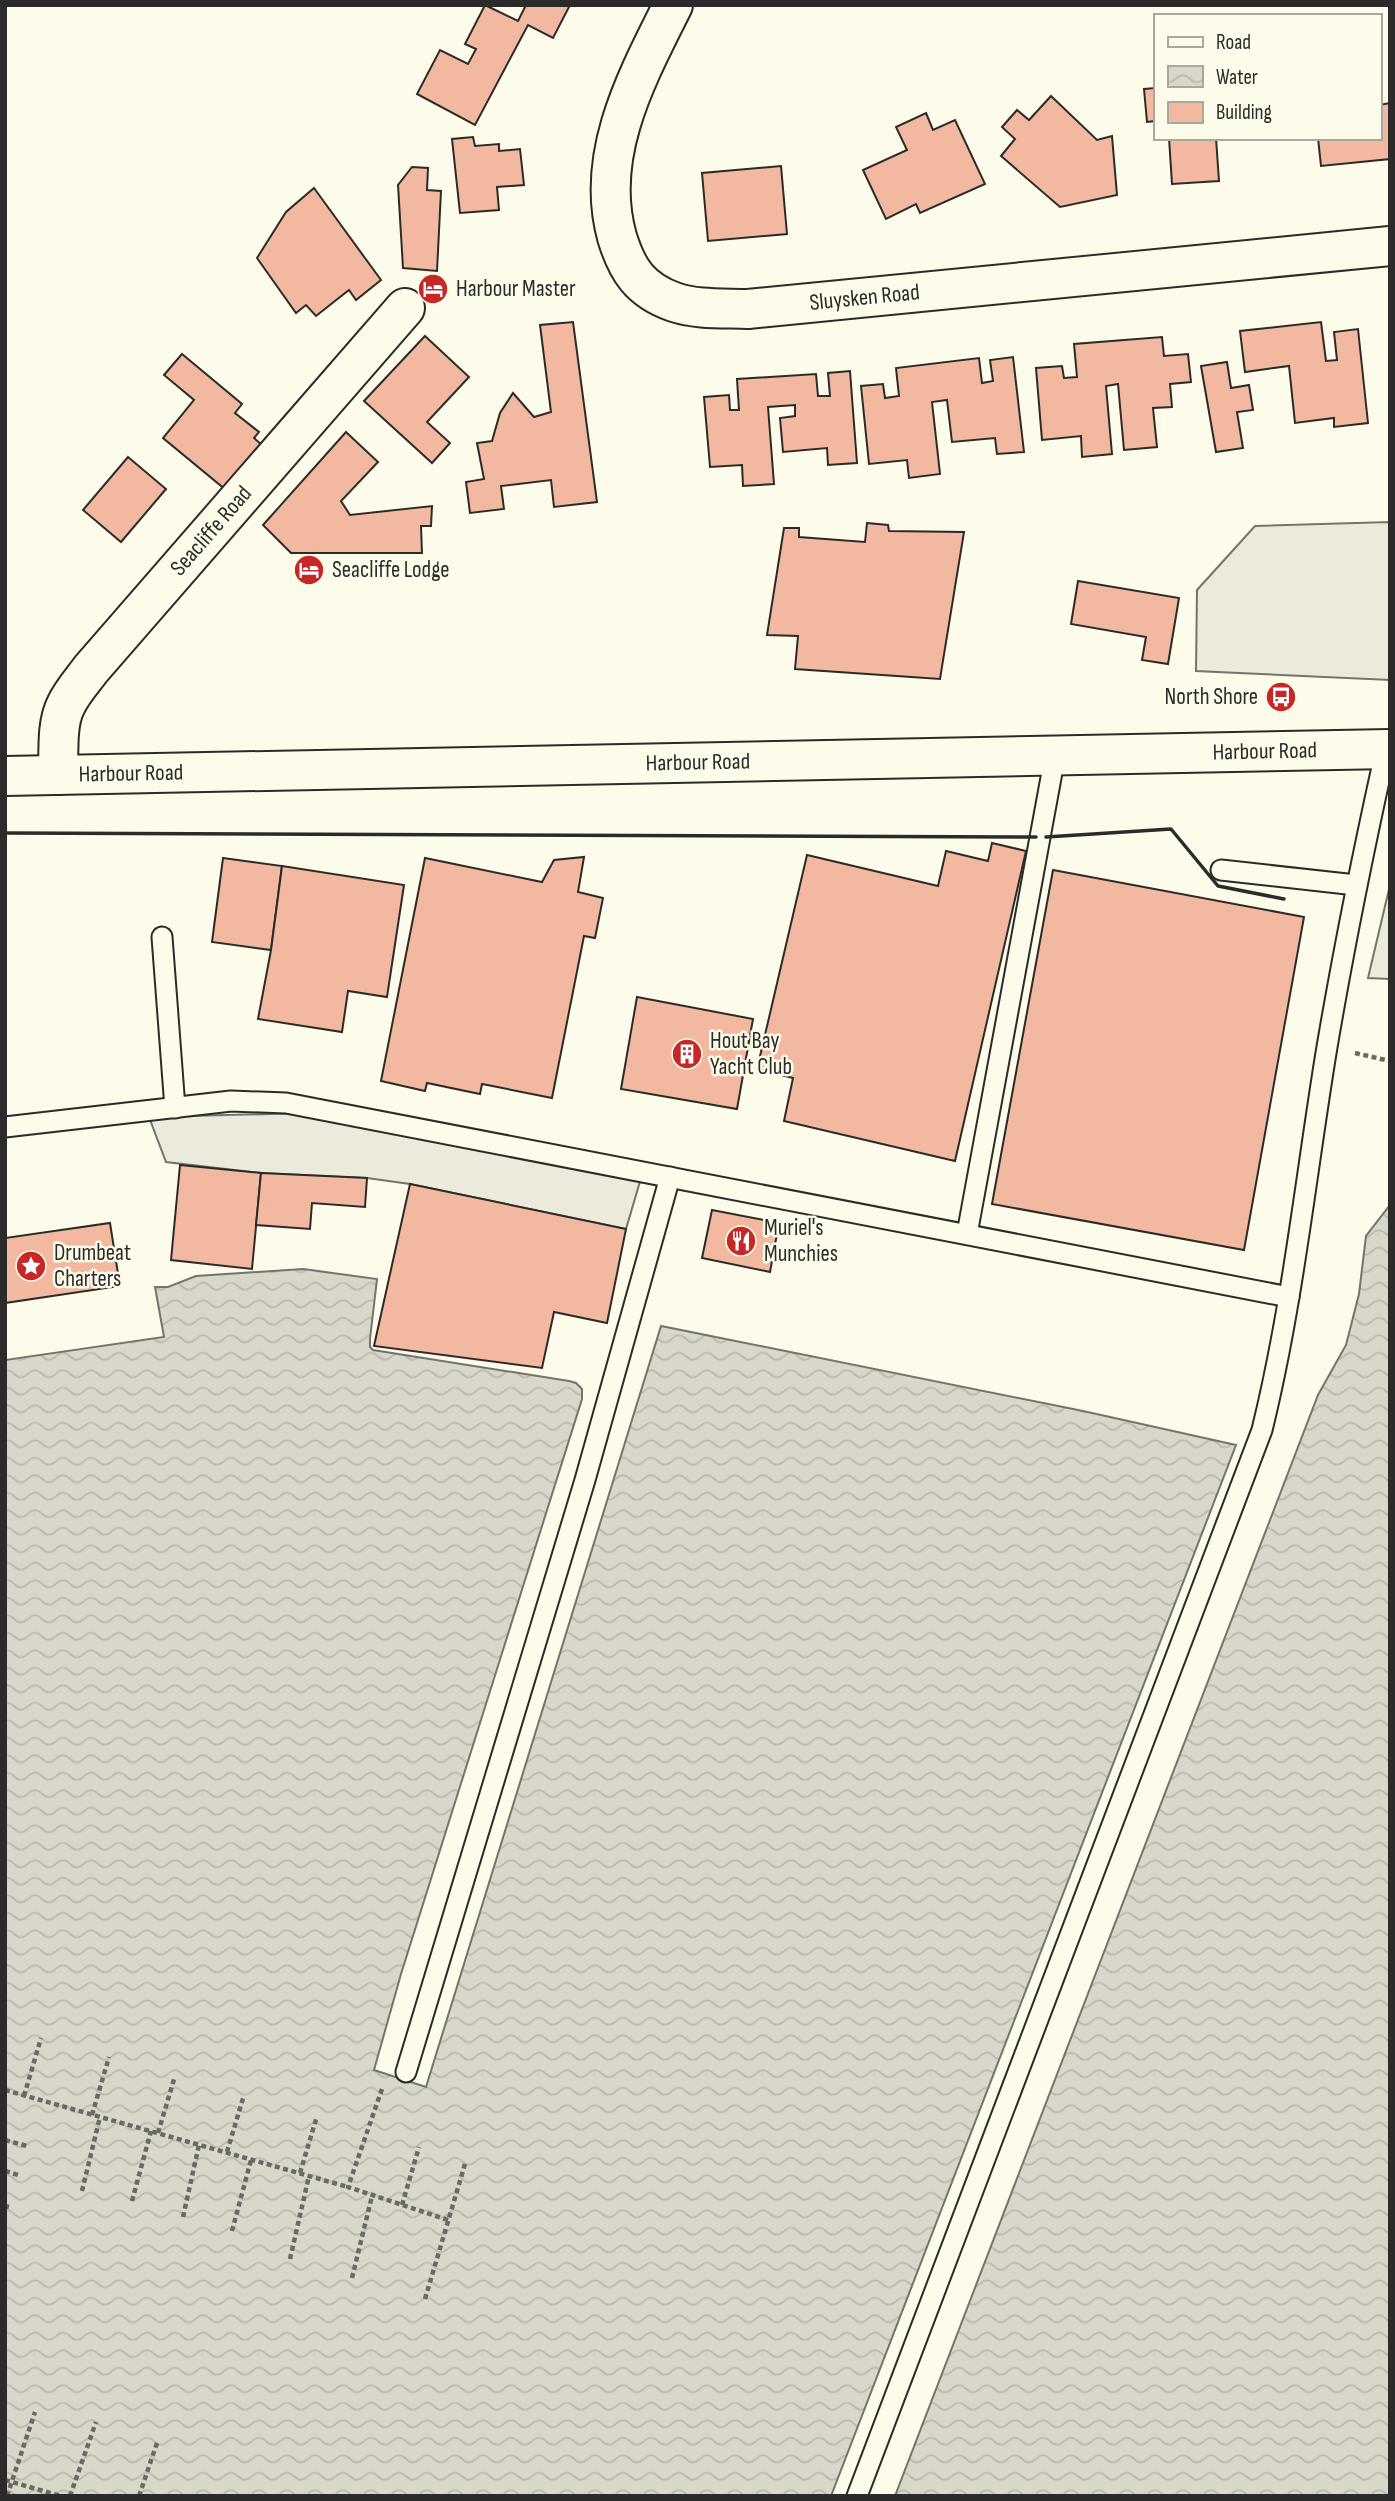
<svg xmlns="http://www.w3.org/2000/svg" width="1395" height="2501" font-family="'Sofia Sans Condensed',sans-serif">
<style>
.parking{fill:#eceadb;stroke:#74746e;stroke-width:2}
.water{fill:url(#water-waves);stroke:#74746e;stroke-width:2}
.building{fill:#f2b8a0;stroke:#2b2b2b;stroke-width:2}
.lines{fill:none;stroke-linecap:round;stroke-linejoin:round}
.lane-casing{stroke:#2b2b2b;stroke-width:23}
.street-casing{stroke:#2b2b2b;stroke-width:42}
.secondary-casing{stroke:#2b2b2b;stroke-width:42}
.path{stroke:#6a6964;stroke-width:4.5;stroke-dasharray:5 3.5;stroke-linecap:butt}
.lane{stroke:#fdfbea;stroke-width:19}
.street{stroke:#fdfbea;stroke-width:38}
.secondary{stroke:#fdfbea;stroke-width:38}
.wall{stroke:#2b2b2b;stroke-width:3.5}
.labels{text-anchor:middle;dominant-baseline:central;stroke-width:5;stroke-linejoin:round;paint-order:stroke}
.poi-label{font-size:23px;fill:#2b2b2b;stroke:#fdfbea;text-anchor:start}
.street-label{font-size:23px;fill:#2b2b2b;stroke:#fdfbea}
</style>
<defs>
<pattern id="water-waves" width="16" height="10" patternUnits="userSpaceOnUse" patternTransform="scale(1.75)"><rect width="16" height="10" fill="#d8d7c9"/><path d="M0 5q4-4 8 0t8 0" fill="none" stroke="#bab9ad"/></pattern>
</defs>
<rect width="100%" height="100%" fill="#fdfbea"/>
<!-- parking -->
<g class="parking">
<path d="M1390 522V680L1196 671 1197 590 1255 526Z"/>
<path d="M1390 885V979L1368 978Z"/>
<path d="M309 1113 641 1178 626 1229 410 1184 367 1178 261 1173 166 1162 149 1117Z"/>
</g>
<!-- water -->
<g class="water">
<path d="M1390 1205V2496H895L1318 1395 1346 1345 1359 1294 1366 1236Z"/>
<path d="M303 1269 377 1279 370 1339V1347L373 1350 569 1381 576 1383 582 1389V1399L401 1974 374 2070 426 2087 661 1326 1083 1411 1236 1445 831 2496H5V1360L164 1337 155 1287H168L196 1276Z"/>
</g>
<!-- building -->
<g class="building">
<path d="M485 5 518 21 526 5H570L553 38 528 25 475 125 417 94 440 50 468 64 476 49 465 44Z"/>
<path d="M1155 88V121L1147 122 1144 89Z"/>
<path d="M1051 96 1097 140 1112 136 1117 195 1060 207 1001 156 1015 139 1002 127 1017 110 1029 120Z"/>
<path d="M1390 103V159L1321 166 1318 138H1379V105Z"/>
<path d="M926 113 933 130 955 120 985 184 920 213 916 204 886 219 863 170 907 150 896 127Z"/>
<path d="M473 137 475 146 499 144V151L520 149 524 185 497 187 499 210 460 213 452 139Z"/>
<path d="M1169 138H1216L1219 181 1172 184Z"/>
<path d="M781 166 787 234 708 241 702 173Z"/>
<path d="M412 167 428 168 427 190 441 191 437 271 403 268 398 185Z"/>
<path d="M314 188 381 280 356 300 349 290 316 316 306 305 296 313 257 258 286 212Z"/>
<path d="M573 322 597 502 554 507 551 480 501 486 504 509 470 513 466 482 484 479 477 443 492 441 500 413 513 393 534 417 551 412 540 325Z"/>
<path d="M1321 322 1326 361 1337 360 1334 332 1358 329 1368 423 1334 427V418L1295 423 1289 366 1245 372 1240 331Z"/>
<path d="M425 336 469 377 427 422 450 443 432 463 364 401Z"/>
<path d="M1162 337 1164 356 1188 354 1191 382 1170 384 1172 407 1153 408 1157 447 1124 450 1118 384 1106 386 1112 454 1082 457 1081 436 1042 440 1036 368 1062 366 1064 378 1077 377 1074 344Z"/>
<path d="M182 354 242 404 235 413 259 432 254 438 263 446 226 490 163 438 194 400 164 375Z"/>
<path d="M1013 357 1024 452 997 454 995 438 952 442 947 400 932 402 940 474 909 478 907 460 869 464 861 386 883 384 885 398 899 396 896 368 979 358 982 383 993 381 990 360Z"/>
<path d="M1227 362 1231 388 1249 385 1253 410 1237 412 1243 448 1216 452 1201 366Z"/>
<path d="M850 371 857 463 828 465 827 448 783 452 780 418 795 416V405L768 407 774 484 743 486 742 465 710 467 704 397 729 395 730 410H739L737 379 816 374 818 396H830L828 373Z"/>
<path d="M346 432 378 462 341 501 350 515 432 506 431 526H421L422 553H291L263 525Z"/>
<path d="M128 457 166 489 121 542 83 510Z"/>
<path d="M867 523 888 525 889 531 964 532 940 679 795 669 798 636 767 635 784 528H799V537L865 542Z"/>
<path d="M1078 581 1179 598 1168 664 1142 660 1146 637 1071 624Z"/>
<path d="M992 843 1026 851 955 1161 784 1121 793 1078 757 1069 807 855 938 886 946 851 988 861Z"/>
<path d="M584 857 578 892 603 898 595 938 584 936 552 1098 482 1084 480 1094 427 1083 425 1091 381 1081 425 858 542 882 554 860Z"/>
<path d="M223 858 282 866 271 950 212 942Z"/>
<path d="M282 866 404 885 387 997 348 991 342 1032 258 1019 271 950Z"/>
<path d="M1053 870 1304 917 1244 1250 992 1204Z"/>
<path d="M637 997 753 1019 737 1109 621 1089Z"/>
<path d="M180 1165 261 1173 252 1269 171 1260Z"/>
<path d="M261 1173 367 1178 365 1207 312 1203 310 1229 256 1225Z"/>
<path d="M410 1184 626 1229 607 1323 554 1312 542 1368 374 1346Z"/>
<path d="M712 1210 779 1223 770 1272 702 1258Z"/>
<path d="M110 1223 120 1286 5 1303V1238Z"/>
</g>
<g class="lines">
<!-- lane casing -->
<g class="lane-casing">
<g id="lane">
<path d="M1221 870 1356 885"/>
<path d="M162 937 175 1108"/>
<path d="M5 1127 231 1101 286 1103 1289 1297"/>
<path d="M967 1234 1055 756"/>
<path d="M406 2072 585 1480 670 1177"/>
<path d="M857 2496 1262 1430C1293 1304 1306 1174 1327 1047 1344 947 1364 848 1386 749"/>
</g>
</g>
<!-- street casing -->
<g class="street-casing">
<g id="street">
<path id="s1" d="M673 5C637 77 594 155 617 237 627 270 640 290 674 302 697 310 724 308 748 309L1390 246"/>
<path id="s2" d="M58 775C59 754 56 724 66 705 72 692 83 680 91 669L405 308"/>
</g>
</g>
<!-- secondary casing -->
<g class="secondary-casing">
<g id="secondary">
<path id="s3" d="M5 776 1390 749"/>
</g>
</g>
<!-- path -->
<g class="path">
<path d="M1355 1053 1390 1061"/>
<path d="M382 2089 348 2187 448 2220"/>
<path d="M5 2090 348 2187"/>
<path d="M24 2096 41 2038"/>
<path d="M92 2115 109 2057"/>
<path d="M158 2133 175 2076"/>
<path d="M5 2140 27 2146"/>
<path d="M227 2152 244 2095"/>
<path d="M5 2171 18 2175"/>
<path d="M300 2173 317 2116"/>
<path d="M82 2191 100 2117"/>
<path d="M132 2201 151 2131"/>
<path d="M402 2205 419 2147"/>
<path d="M5 2206 9 2207"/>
<path d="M183 2217 199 2145"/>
<path d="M232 2231 251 2160"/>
<path d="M290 2259 309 2176"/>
<path d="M352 2278 372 2196"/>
<path d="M425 2299 465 2164"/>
<path d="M5 2480 61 2496"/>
<path d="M7 2496 35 2412"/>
<path d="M70 2496 96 2422"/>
<path d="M139 2496 157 2443"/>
</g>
<!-- lane -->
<use href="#lane" class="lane"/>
<!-- street -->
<use href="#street" class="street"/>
<!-- secondary -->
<use href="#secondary" class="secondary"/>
<!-- wall -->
<g class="wall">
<path d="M5 833 1036 837"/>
<path d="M1046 837 1171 829 1218 886 1284 899"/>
</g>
</g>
<!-- icons -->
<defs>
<g id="hotel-disc" transform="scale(1.575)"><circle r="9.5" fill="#c62828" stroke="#fdfbea"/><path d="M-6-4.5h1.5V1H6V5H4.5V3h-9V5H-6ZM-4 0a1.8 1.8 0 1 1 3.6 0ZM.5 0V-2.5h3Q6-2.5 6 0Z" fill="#fff"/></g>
<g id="bus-disc" transform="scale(1.575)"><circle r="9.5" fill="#c62828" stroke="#fdfbea"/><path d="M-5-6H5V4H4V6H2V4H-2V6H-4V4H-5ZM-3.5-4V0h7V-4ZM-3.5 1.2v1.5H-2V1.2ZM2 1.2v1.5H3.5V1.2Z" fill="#fff"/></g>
<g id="building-disc" transform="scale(1.575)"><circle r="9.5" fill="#c62828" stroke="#fdfbea"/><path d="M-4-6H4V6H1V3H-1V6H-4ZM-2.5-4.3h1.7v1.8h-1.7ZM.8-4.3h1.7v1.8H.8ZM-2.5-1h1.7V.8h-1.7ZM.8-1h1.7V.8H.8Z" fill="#fff"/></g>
<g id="restaurant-disc" transform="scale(1.575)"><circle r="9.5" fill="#c62828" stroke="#fdfbea"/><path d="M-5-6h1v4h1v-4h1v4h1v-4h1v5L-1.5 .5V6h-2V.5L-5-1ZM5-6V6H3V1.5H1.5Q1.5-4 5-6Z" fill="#fff"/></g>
<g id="sight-disc" transform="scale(1.575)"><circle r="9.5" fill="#c62828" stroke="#fdfbea"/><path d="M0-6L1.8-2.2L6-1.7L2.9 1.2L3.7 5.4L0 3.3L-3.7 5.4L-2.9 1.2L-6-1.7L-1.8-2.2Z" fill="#fff"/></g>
</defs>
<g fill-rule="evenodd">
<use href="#hotel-disc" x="433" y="289"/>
<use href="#hotel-disc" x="309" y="570"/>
<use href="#bus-disc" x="1281" y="697"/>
<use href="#building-disc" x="687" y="1054"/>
<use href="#restaurant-disc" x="741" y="1241"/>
<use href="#sight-disc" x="31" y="1266"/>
</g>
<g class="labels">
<!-- poi labels -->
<g class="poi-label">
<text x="456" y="289">Harbour Master</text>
<text x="332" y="570">Seacliffe Lodge</text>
<text x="1258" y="697" text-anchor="end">North Shore</text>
<text x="710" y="1041">Hout Bay<tspan x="710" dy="26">Yacht Club</tspan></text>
<text x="764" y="1228">Muriel's<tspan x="764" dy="26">Munchies</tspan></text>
<text x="54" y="1253">Drumbeat<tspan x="54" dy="26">Charters</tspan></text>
</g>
<!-- street labels -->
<g class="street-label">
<text stroke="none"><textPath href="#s1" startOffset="527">Sluysken Road</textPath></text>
<text stroke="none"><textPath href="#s2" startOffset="298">Seacliffe Road</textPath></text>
<text stroke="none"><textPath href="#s3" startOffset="1260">Harbour Road</textPath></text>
<text stroke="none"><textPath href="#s3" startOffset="693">Harbour Road</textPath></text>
<text stroke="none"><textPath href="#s3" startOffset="126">Harbour Road</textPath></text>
</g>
</g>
<!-- border -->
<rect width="1395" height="2501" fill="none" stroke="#2b2b2b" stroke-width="14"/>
<!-- legend -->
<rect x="1154" y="14" width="228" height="126" fill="#fdfbea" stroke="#a9a89e" stroke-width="2"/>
<rect x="1168" y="37" width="35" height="10" fill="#fdfbea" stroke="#a9a89e" stroke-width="2"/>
<text x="1216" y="49" font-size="21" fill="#2b2b2b">Road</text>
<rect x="1168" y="66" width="35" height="21" fill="url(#water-waves)" stroke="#a9a89e" stroke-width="2"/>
<text x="1216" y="84" font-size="21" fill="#2b2b2b">Water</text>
<rect x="1168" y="102" width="35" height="21" fill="#f2b8a0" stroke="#a9a89e" stroke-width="2"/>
<text x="1216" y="119" font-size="21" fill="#2b2b2b">Building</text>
</svg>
